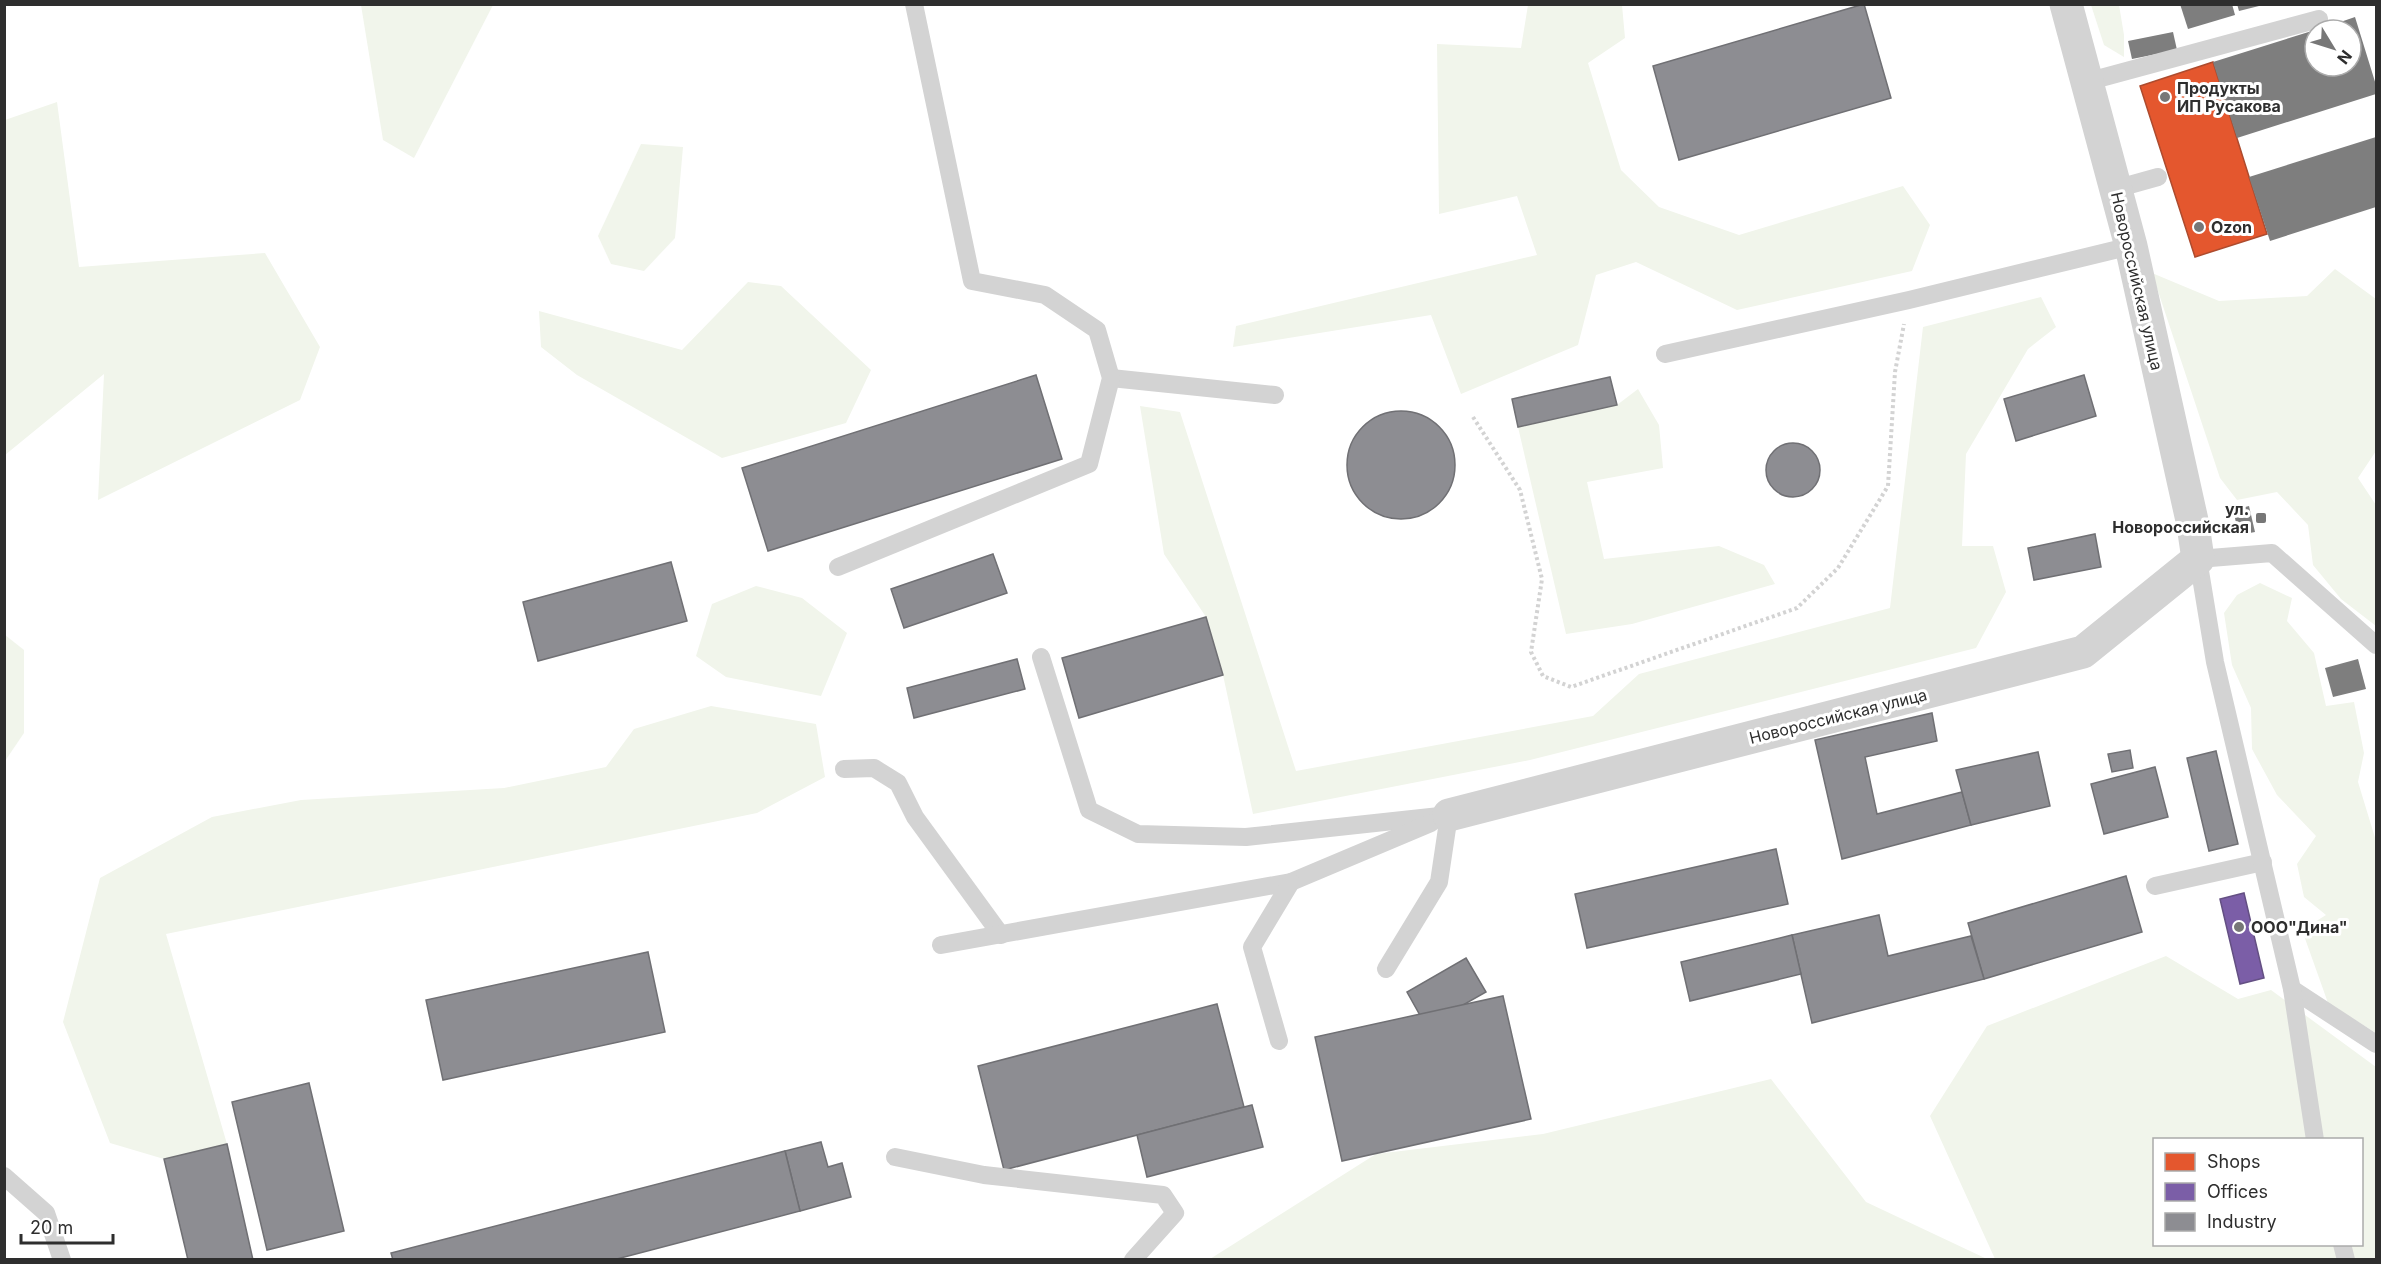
<svg xmlns="http://www.w3.org/2000/svg" width="2381" height="1264" font-family="Inter,sans-serif">
<style>
.green{fill:#f1f5eb;fill-rule:evenodd}
.shops{fill:#e4572e;stroke:#ad4b2e;stroke-width:1.5}
.offices{fill:#7b5ea7;stroke:#645083;stroke-width:1.5}
.industry{fill:#8d8d92;stroke:#707074;stroke-width:1.5}
.building{fill:#7e7e7e}
.lines{fill:none;stroke-linecap:round;stroke-linejoin:round}
.path{stroke:#d3d3d3;stroke-width:4;stroke-dasharray:3 3;stroke-linecap:butt}
.lane{stroke:#d3d3d3;stroke-width:18}
.street{stroke:#d3d3d3;stroke-width:33}
.poi-dot{fill:#777;stroke:#fff;stroke-width:2}
.labels{text-anchor:middle;dominant-baseline:central;stroke-width:6;stroke-linejoin:round;paint-order:stroke}
.poi-label{font-size:16px;font-weight:bold;fill:#2e2e2e;stroke:#fff;text-anchor:start}
.street-label{font-size:16px;fill:#2e2e2e;stroke:#fff}
</style>
<rect width="100%" height="100%" fill="#fff"/>
<!-- green -->
<g class="green">
<path d="M361 5H493L414 158 383 140Z"/>
<path d="M1528 5H1622L1625 38 1588 63 1621 170 1659 207 1739 235 1903 186 1930 225 1912 271 1737 310 1636 262 1596 275 1578 345 1461 394 1431 315 1233 347 1236 326 1537 255 1517 196 1439 214 1437 44 1521 48Z"/>
<path d="M2091 5H2119L2124 35V57L2104 45Z"/>
<path d="M57 102 79 267 265 253 320 347 300 400 98 500 104 374 5 455V120Z"/>
<path d="M641 144 683 147 675 238 644 271 611 264 598 236Z"/>
<path d="M2335 269 2376 299V451L2358 478 2376 505V626L2341 599 2313 565 2308 525 2277 492 2237 500 2220 478 2152 273 2219 301 2307 296Z"/>
<path d="M748 282 781 286 871 370 846 423 722 458 577 375 541 347 539 311 682 350Z"/>
<path d="M2041 297 2056 327 2028 349 1966 454 1962 546H1993L2006 592 1976 648 1530 760 1253 814 1223 675 1206 617 1164 554 1140 406 1180 412 1296 771 1593 716 1639 674 1890 608 1923 327Z"/>
<path d="M1638 389 1659 425 1663 468 1587 482 1604 559 1719 546 1764 565 1775 584 1632 624 1566 634 1518 427 1617 405Z"/>
<path d="M2260 583 2292 598 2287 621 2314 653 2326 706 2354 702 2364 753 2358 782 2376 841V1033L2328 1003 2302 930 2326 915 2304 897 2297 864 2316 836 2277 795 2252 749 2251 708 2232 665 2224 613 2237 595Z"/>
<path d="M756 586 802 598 847 633 821 696 726 677 696 656 712 604Z"/>
<path d="M5 635 24 650V733L5 761Z"/>
<path d="M711 706 816 724 825 777 757 813 166 934 227 1144 164 1159 110 1143 63 1022 100 878 212 817 301 800 504 788 606 767 634 729Z"/>
<path d="M2166 956 2238 999 2271 990 2376 1067V1259H1995L1930 1116 1987 1026ZM2154 1140H2362V1244H2154Z"/>
<path d="M1771 1079 1866 1202 1987 1259H1210L1376 1154 1543 1134Z"/>
</g>
<!-- shops -->
<path class="shops" d="M2213 62 2267 234 2195 257 2140 86Z"/>
<!-- offices -->
<path class="offices" d="M2244 893 2264 978 2240 984 2220 899Z"/>
<!-- industry -->
<g class="industry">
<path d="M1864 4 1891 98 1679 160 1653 66Z"/>
<path d="M1036 375 1062 459 768 551 742 468Z"/>
<path d="M2084 375 2096 416 2016 441 2004 399Z"/>
<path d="M1610 377 1617 405 1518 427 1512 399Z"/>
<circle cx="1401" cy="465" r="54"/>
<circle cx="1793" cy="470" r="27"/>
<path d="M2095 534 2101 567 2034 580 2028 548Z"/>
<path d="M993 554 1007 593 904 628 891 589Z"/>
<path d="M671 562 687 621 538 661 523 602Z"/>
<path d="M1206 617 1223 675 1079 718 1062 658Z"/>
<path d="M1017 659 1025 689 914 718 907 688Z"/>
<path d="M1932 713 1937 741 1865 757 1877 814 1962 792 1971 825 1842 859 1815 740Z"/>
<path d="M2130 750 2133 768 2112 772 2108 754Z"/>
<path d="M2216 751 2238 844 2209 851 2187 758Z"/>
<path d="M2038 752 2050 806 1971 825 1956 770Z"/>
<path d="M2155 767 2168 817 2104 834 2091 784Z"/>
<path d="M1776 849 1788 904 1587 948 1575 894Z"/>
<path d="M2126 876 2142 932 1984 979 1968 923Z"/>
<path d="M1879 915 1888 956 1971 936 1984 979 1812 1023 1792 935Z"/>
<path d="M1792 935 1801 974 1690 1001 1681 962Z"/>
<path d="M648 952 665 1032 443 1080 426 1000Z"/>
<path d="M1466 958 1486 992 1426 1026 1407 992Z"/>
<path d="M1503 996 1531 1119 1342 1161 1315 1037Z"/>
<path d="M1217 1004 1244 1107 1004 1170 978 1066Z"/>
<path d="M309 1083 344 1231 267 1250 232 1102Z"/>
<path d="M1252 1105 1263 1147 1147 1177 1137 1135Z"/>
<path d="M821 1142 828 1167 842 1163 851 1197 800 1211 785 1151Z"/>
<path d="M227 1144 253 1260H188L164 1159Z"/>
<path d="M785 1151 800 1211 613 1260H393L391 1253Z"/>
</g>
<!-- building -->
<g class="building">
<path d="M2180 4H2232L2235 15 2188 29Z"/>
<path d="M2237 4H2263V5L2239 11Z"/>
<path d="M2355 17 2376 85V94L2237 138 2213 62 2315 30V66H2351V30H2317Z"/>
<path d="M2173 32 2177 50 2132 59 2128 41Z"/>
<path d="M2376 137V207L2270 241 2249 177Z"/>
<path d="M2249 506 2255 532 2239 535 2233 510Z"/>
<path d="M2358 659 2366 689 2333 697 2325 668Z"/>
</g>
<g class="lines">
<!-- path -->
<path class="path" d="M1473 417 1520 490 1542 579 1531 652 1543 676 1571 687 1797 608 1838 568 1888 486 1895 372 1904 324"/>
<!-- lane -->
<g class="lane">
<path d="M2086 82 2319 19"/>
<path d="M2115 189 2158 177"/>
<path d="M1665 354 1909 300 2131 246"/>
<path d="M1111 378 1275 395"/>
<path d="M838 567 1089 464 1111 378 1097 330 1045 295 972 281 914 4"/>
<path d="M1041 657 1089 810 1138 834 1246 837 1449 815"/>
<path d="M844 769 874 768 898 783 915 817 1001 935"/>
<path d="M2155 886 2263 862"/>
<path d="M941 945 1291 882 1431 823"/>
<path d="M1386 969 1439 882 1449 815"/>
<path d="M2292 989 2376 1044"/>
<path d="M1279 1041 1252 947 1291 882"/>
<path d="M2315 1140 2292 989 2215 662 2198 559 2272 553 2376 645"/>
<path d="M895 1157 984 1175 1163 1195 1175 1213 1133 1260"/>
<path d="M4 1176 46 1213 62 1260"/>
<path d="M2342 1244 2346 1260"/>
</g>
<!-- street -->
<path class="street" d="M1449 815 2083 652 2198 559 2193 525 2131 246 2066 4"/>
</g>
<!-- markers -->
<g class="poi-dot">
<circle cx="2165" cy="97" r="6"/>
<circle cx="2199" cy="227" r="6"/>
<rect x="2255" y="512" width="12" height="12" rx="3"/>
<circle cx="2239" cy="927" r="6"/>
</g>
<g class="labels">
<!-- poi labels -->
<g class="poi-label">
<text x="2177" y="88">Продукты<tspan x="2177" dy="18">ИП Русакова</tspan></text>
<text x="2211" y="227">Ozon</text>
<text x="2249" y="509" text-anchor="end">ул.<tspan x="2249" dy="18">Новороссийская</tspan></text>
<text x="2251" y="927">ООО"Дина"</text>
</g>
<!-- street labels -->
<g class="street-label">
<text transform="translate(2137 281) rotate(77)">Новороссийская улица</text>
<text transform="translate(1838 716) rotate(-14)">Новороссийская улица</text>
</g>
</g>
<!-- border -->
<rect width="2381" height="1264" fill="none" stroke="#2e2e2e" stroke-width="12"/>
<!-- legend -->
<rect x="2153" y="1138" width="210" height="108" fill="#ffffff" stroke="#ababab" stroke-width="1.5"/>
<rect x="2165" y="1153" width="30" height="18" fill="#e4572e" stroke="#ababab" stroke-width="1.5"/>
<text x="2207" y="1168" font-size="18" fill="#2e2e2e">Shops</text>
<rect x="2165" y="1183" width="30" height="18" fill="#7b5ea7" stroke="#ababab" stroke-width="1.5"/>
<text x="2207" y="1198" font-size="18" fill="#2e2e2e">Offices</text>
<rect x="2165" y="1213" width="30" height="18" fill="#8d8d92" stroke="#ababab" stroke-width="1.5"/>
<text x="2207" y="1228" font-size="18" fill="#2e2e2e">Industry</text>
<!-- north arrow -->
<g transform="translate(2333 48) rotate(128)"><circle r="28" fill="#ffffff" stroke="#ababab" stroke-width="1.5"/>
<path d="M0-4.5L10 22L0 15L-10 22Z" fill="#777777"/>
<text y="-9" font-size="16" font-weight="bold" text-anchor="middle" fill="#2e2e2e">N</text>
</g>
<!-- scale -->
<path d="M21 1234v9h92v-9" fill="none" stroke="#2e2e2e" stroke-width="3"/>
<text x="30" y="1234" font-size="18" fill="#2e2e2e" stroke="#ffffff" stroke-width="4.5" paint-order="stroke">20 m</text>
</svg>
